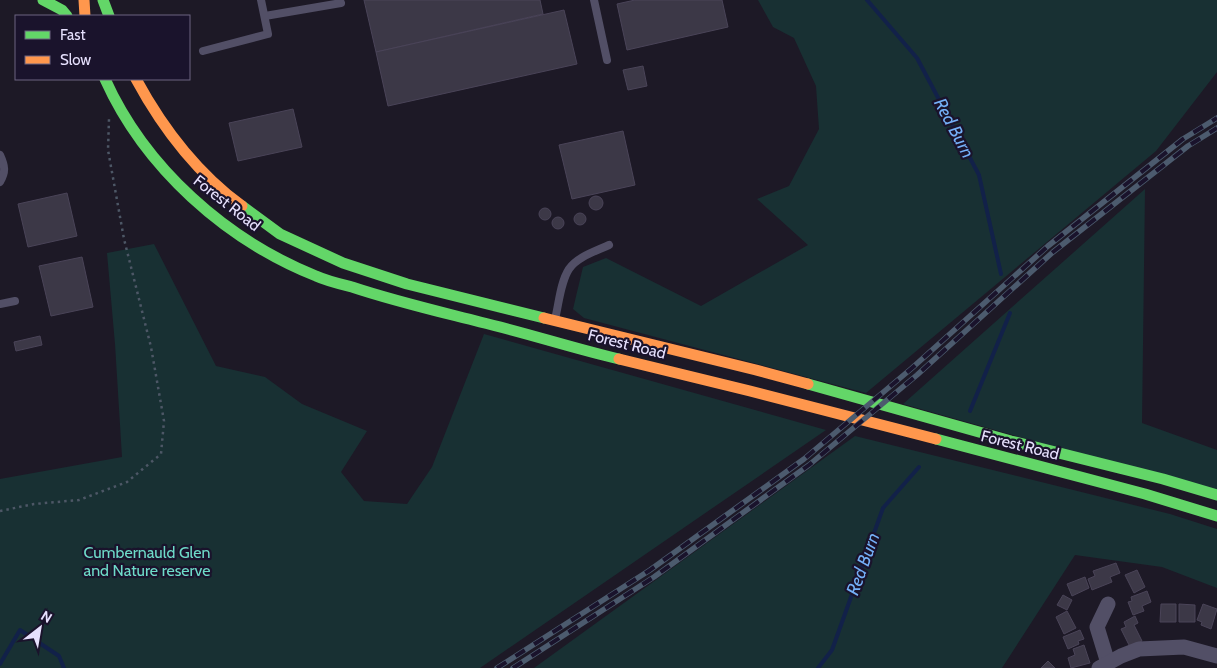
<svg xmlns="http://www.w3.org/2000/svg" width="1217" height="668" font-family="Cabin,sans-serif">
<style>
.green{fill:#183033}
.lines{fill:none;stroke-linecap:round;stroke-linejoin:round}
.stream{stroke:#122149;stroke-width:4}
.building{fill:#3c3847;stroke:#4a4458}
.path{stroke:#4d5766;stroke-width:2.5;stroke-dasharray:2.5 4;stroke-linecap:butt}
.lane{stroke:#524f66;stroke-width:8}
.street{stroke:#524f66;stroke-width:15}
.fast{stroke:#63d668;stroke-width:11}
.slow{stroke:#ff974d;stroke-width:11}
.rail-casing{stroke:#4c5b6e;stroke-width:5.5}
.rail{stroke:#1a132c;stroke-width:4;stroke-dasharray:11;stroke-linecap:butt}
.labels{text-anchor:middle;dominant-baseline:central;stroke-width:4.5;stroke-linejoin:round;paint-order:stroke}
.street-label{font-size:16px;fill:#e6e0fd;stroke:#1a132c}
.park-label{font-size:16px;fill:#6edbc9;stroke:#1a132c}
.water-label{font-size:18px;font-style:italic;fill:#74aff7;stroke:#1a132c}
</style>
<rect width="100%" height="100%" fill="#1d1926"/>
<!-- green -->
<g class="green">
<path d="M758 0H1217V72L1156 151 866 393 584 318 573 309 583 267 606 258 701 306 808 245 757 199 789 186 819 129 816 86 794 38 773 27Z"/>
<path d="M1145 189 1142 423 1217 450V493L903 404Z"/>
<path d="M154 244 216 366 265 377 302 404 367 431 341 472 364 501 407 504 432 467 484 334 826 430 480 668H0V479L122 457 115 344 107 253Z"/>
<path d="M855 436 1170 514 1217 529V588L1162 567 1075 555 1002 668H534Z"/>
</g>
<g class="lines">
<!-- stream -->
<g class="stream">
<path d="M867 0 917 58 979 175 1001 274"/>
<path d="M970 411 1010 313"/>
<path d="M0 664 20 630 59 656 64 668"/>
<path d="M818 668 832 650 883 508 919 467"/>
</g>
</g>
<!-- building -->
<g class="building">
<path d="M364 0H540L543 14 376 52Z"/>
<path d="M635 0H722L728 27 627 50 617 4Z"/>
<path d="M564 10 577 64 388 106 376 52Z"/>
<path d="M643 66 647 86 628 90 623 70Z"/>
<path d="M293 109 302 147 238 161 229 123Z"/>
<path d="M623 131 635 185 572 199 559 145Z"/>
<path d="M67 193 77 236 28 247 18 204Z"/>
<circle cx="596" cy="203" r="7"/>
<circle cx="545" cy="214" r="6"/>
<circle cx="580" cy="219" r="6"/>
<circle cx="558" cy="223" r="6"/>
<path d="M82 257 93 307 51 316 39 266Z"/>
<path d="M40 336 42 345 16 351 14 342Z"/>
<path d="M1116 563 1120 573 1110 577 1112 582 1092 590 1088 579 1095 576 1093 571Z"/>
<path d="M1137 570 1145 587 1134 593 1125 575Z"/>
<path d="M1085 577 1089 588 1072 596 1067 584Z"/>
<path d="M1147 591 1151 602 1142 606 1144 611 1133 615 1128 602 1132 601 1131 597Z"/>
<path d="M1063 595 1072 600 1067 610 1057 605Z"/>
<path d="M1161 604H1176V622H1160Z"/>
<path d="M1179 604 1195 605V622H1179Z"/>
<path d="M1203 604 1217 609 1211 629 1201 625 1202 622 1197 620Z"/>
<path d="M1067 611 1076 628 1064 634 1056 617Z"/>
<path d="M1135 616 1138 623 1134 625 1142 641 1130 647 1121 629 1126 627 1124 622Z"/>
<path d="M1080 630 1084 639 1078 641 1079 644 1068 649 1063 637Z"/>
<path d="M1084 645 1090 663 1071 668 1068 658 1075 655 1073 649Z"/>
<path d="M1048 661 1055 668H1041Z"/>
</g>
<g class="lines">
<!-- path -->
<path class="path" d="M0 511 34 504 79 500 127 482 161 454 164 421 151 347 124 239 108 150 109 119"/>
<!-- lane -->
<g class="lane">
<path d="M594 0 607 60"/>
<path d="M265 16 341 3"/>
<path d="M203 51 268 34 261 0"/>
<path d="M0 155C5 166 6 172 0 182"/>
<path d="M0 304 15 301"/>
<path d="M555 319C559 304 560 283 569 269 577 257 596 251 609 245"/>
</g>
<!-- street -->
<g class="street">
<path d="M1108 663 1097 627 1108 604"/>
<path d="M1099 668 1121 656 1139 649 1184 647 1217 656"/>
</g>
<!-- fast -->
<g class="fast">
<path d="M43 0 62 10 67 16"/>
<path d="M103 0 109 16"/>
<path d="M105 79C145 168 226 240 316 276 327 281 340 284 352 287 394 301 437 311 480 322 527 333 572 348 619 359"/>
<path d="M242 206 280 234 343 263 407 284 544 318"/>
<path d="M808 384 1011 441 1163 479 1217 495"/>
<path d="M936 439 1145 494 1217 516"/>
</g>
<!-- slow -->
<g class="slow">
<path d="M84 0 85 16"/>
<path d="M136 79C162 127 197 173 242 206"/>
<path d="M544 318 756 370 808 384"/>
<path d="M619 359 750 391 936 439"/>
</g>
<!-- rail casing -->
<g class="rail-casing">
<g id="rail">
<path d="M497 668 650 570 804 459 912 368 1048 246 1183 139 1217 118"/>
<path d="M513 668 654 577 809 465 917 375 1053 252 1188 146 1217 128"/>
</g>
</g>
<!-- rail -->
<use href="#rail" class="rail"/>
</g>
<g class="labels">
<!-- street labels -->
<g class="street-label">
<text transform="translate(227 203) rotate(38)">Forest Road</text>
<text transform="translate(627 344) rotate(14)">Forest Road</text>
<text transform="translate(1020 445) rotate(14)">Forest Road</text>
</g>
<!-- park labels -->
<g class="park-label">
<text x="147" y="552">Cumbernauld Glen<tspan x="147" dy="18">and Nature reserve</tspan></text>
</g>
<!-- water labels -->
<g class="water-label">
<text transform="translate(954 128) rotate(62)">Red Burn</text>
<text transform="translate(863 564) rotate(-70)">Red Burn</text>
</g>
</g>
<!-- legend -->
<rect x="15" y="15" width="175" height="65" fill="#1a132c" stroke="#6c6580"/>
<rect x="25" y="31" width="25" height="8" fill="#63d668" stroke="#6c6580"/>
<text x="60" y="40" font-size="15" fill="#e6e0fd">Fast</text>
<rect x="25" y="56" width="25" height="8" fill="#ff974d" stroke="#6c6580"/>
<text x="60" y="65" font-size="15" fill="#e6e0fd">Slow</text>
<!-- north arrow -->
<g transform="translate(40 628) rotate(31)" stroke="#1a132c" stroke-width="4" paint-order="stroke">
<path d="M0-4L9 19L0 12L-9 19Z" fill="#e6e0fd"/>
<text y="-8" font-size="14" font-weight="bold" text-anchor="middle" fill="#e6e0fd">N</text>
</g>
</svg>
